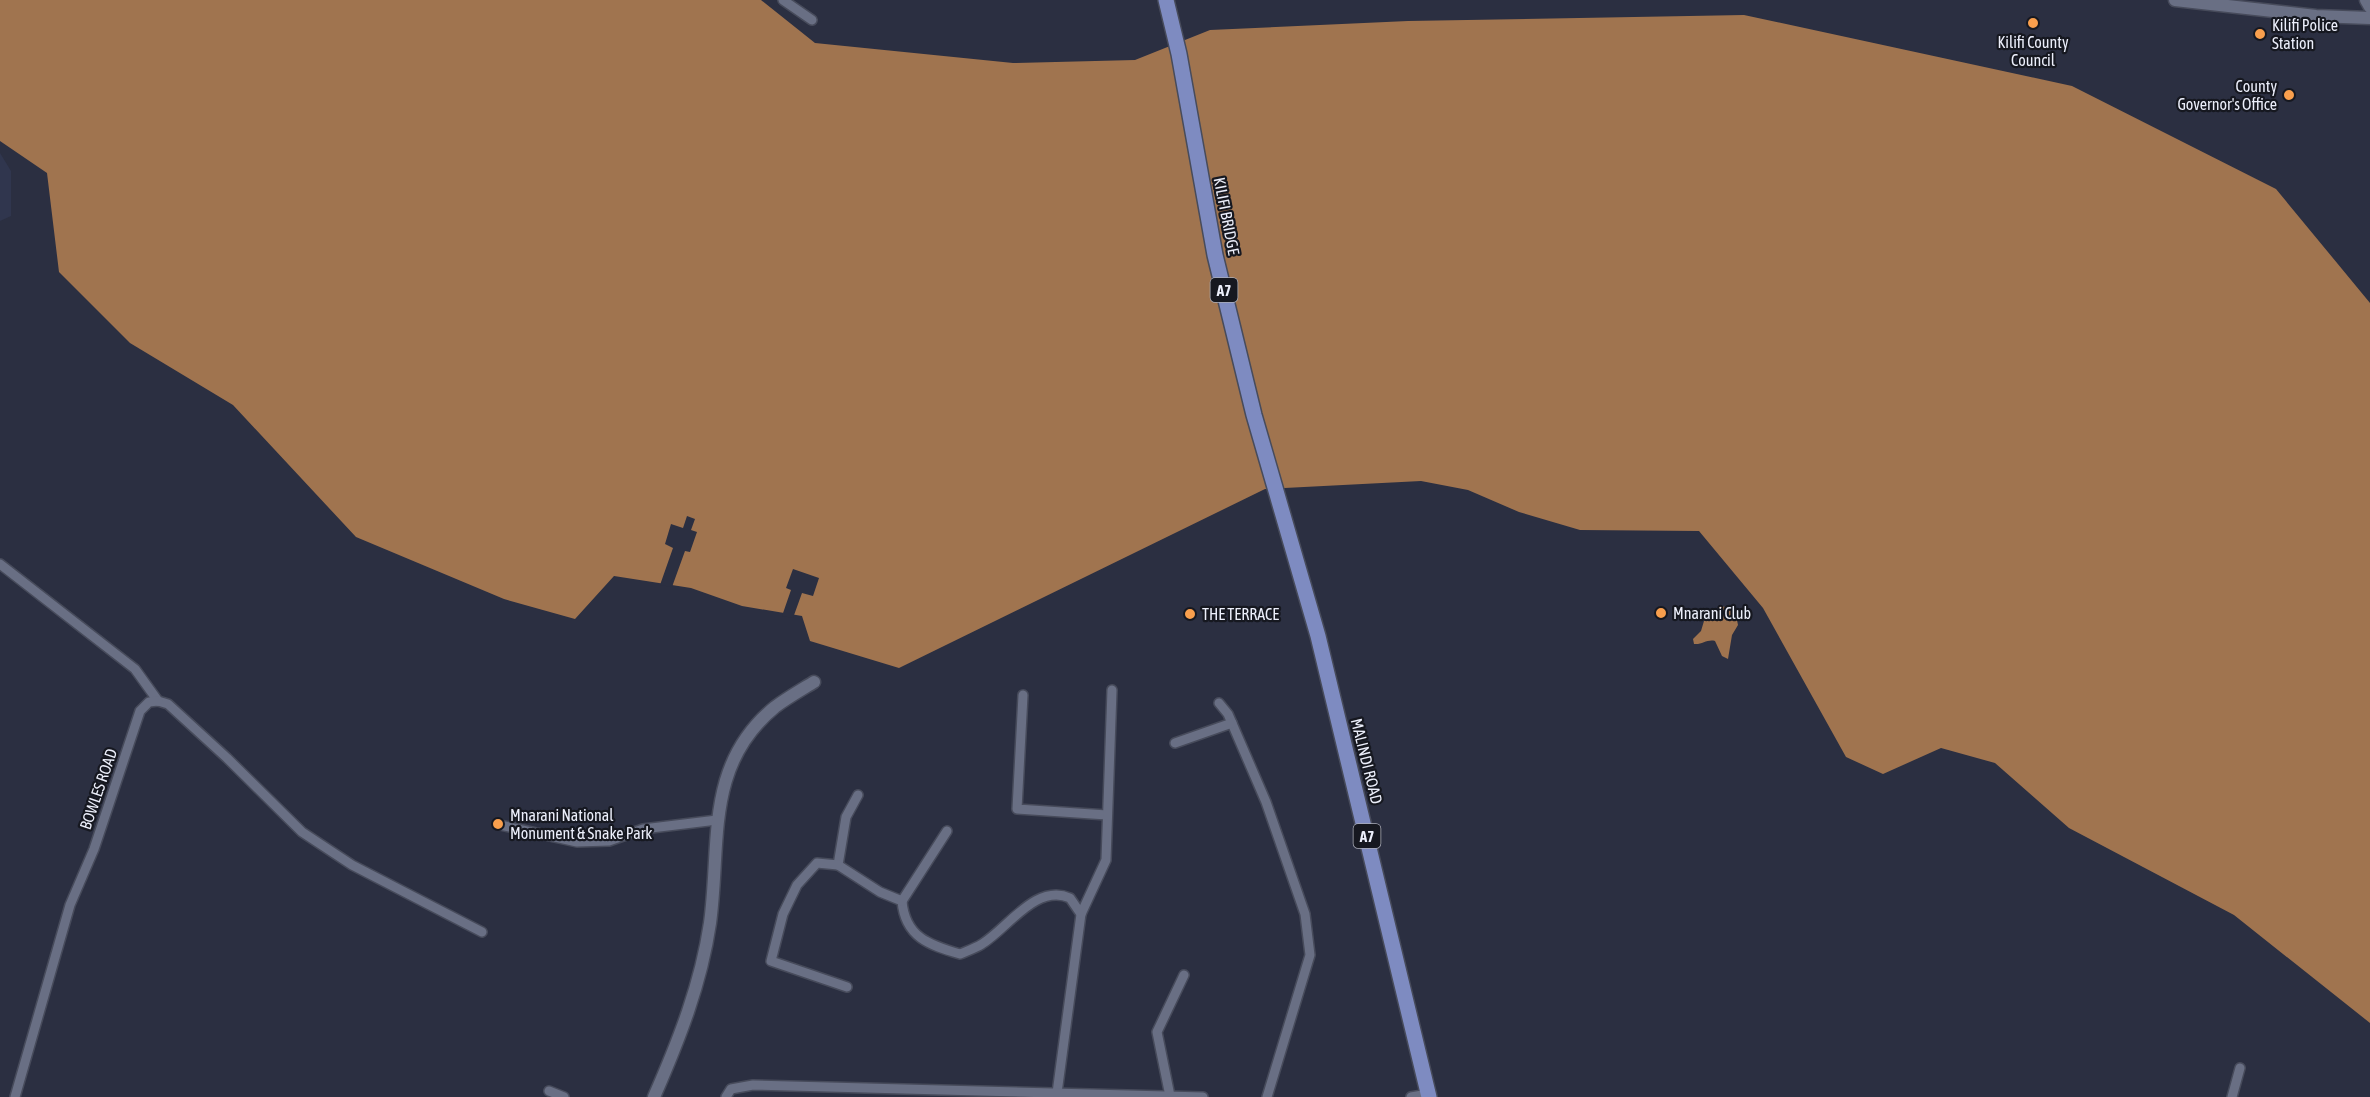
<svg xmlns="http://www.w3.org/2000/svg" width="2370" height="1097" font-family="'Asap Condensed',sans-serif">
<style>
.built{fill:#30364e}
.water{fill:#a0744f}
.pier{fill:#2b2f41}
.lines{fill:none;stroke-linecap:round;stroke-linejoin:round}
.minor-casing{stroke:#474b5b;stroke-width:12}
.tertiary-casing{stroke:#474b5b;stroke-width:15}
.trunk-casing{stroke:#474b5b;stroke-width:18}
.minor{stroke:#696f84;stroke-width:9}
.tertiary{stroke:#696f84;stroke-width:12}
.trunk{stroke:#7e8bc1;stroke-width:15}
.poi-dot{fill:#f99f4d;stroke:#161820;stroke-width:2}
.labels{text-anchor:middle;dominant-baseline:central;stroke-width:4.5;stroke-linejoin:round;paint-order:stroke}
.shield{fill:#161820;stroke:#acaeb9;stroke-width:1.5}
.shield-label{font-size:15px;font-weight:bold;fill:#eceffb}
.poi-label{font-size:16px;fill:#eceffb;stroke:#161820;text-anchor:start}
.street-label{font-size:16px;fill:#eceffb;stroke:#161820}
</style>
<rect width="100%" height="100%" fill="#2b2f41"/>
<!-- built -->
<path class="built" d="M0 153 11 171V216L0 221Z"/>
<!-- water -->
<g class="water">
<path d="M0 0H761L815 43 1013 63 1135 60 1210 30 1408 21 1744 15 2072 86 2276 189 2370 303V1023L2234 915 2069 828 1995 763 1941 748 1883 774 1846 757 1763 608 1699 531 1580 530 1519 512 1468 490 1421 481 1265 489 899 668 810 641 802 616 742 606 691 588 614 576 575 619 504 599 356 537 233 405 130 343 59 272 47 173 0 141Z"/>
<path d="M1721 606C1733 608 1736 614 1738 625L1732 635 1728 659 1722 656 1715 641C1707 639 1702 645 1694 644L1693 639 1701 631 1704 621Z"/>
</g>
<!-- pier -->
<g class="pier">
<path d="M687 516 695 519 691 530 697 532 690 552 685 551 672 587 660 585 673 548 665 544 671 524 683 528Z"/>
<path d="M793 569 819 578 813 596 802 593 793 618 782 616 791 590 786 588Z"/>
</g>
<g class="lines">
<!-- minor casing -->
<g class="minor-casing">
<g id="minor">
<path d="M783 0 812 20"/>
<path d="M0 564 135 669 158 701"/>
<path d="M1023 695 1017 809 1107 815"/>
<path d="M158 701 168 704 227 758 302 832 352 865 482 932"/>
<path d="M1219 703 1228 714 1266 802 1305 914 1310 955 1267 1097"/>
<path d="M1175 743 1232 723"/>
<path d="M858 795 846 817 838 865 880 892 902 901C905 937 929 945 960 954 967 951 976 948 982 944 1008 928 1036 883 1070 898L1081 914 1057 1093"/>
<path d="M500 825 577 842 609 841 643 829 717 820"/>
<path d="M838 865 817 863 797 885 783 914 771 961 847 987"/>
<path d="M902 901 947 831"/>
<path d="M1081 914 1106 860 1112 690"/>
<path d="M549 1091 564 1097"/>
<path d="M1170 1096 1157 1032 1184 975"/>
<path d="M15 1097 70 905 94 849 140 711 149 702 158 701"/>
<path d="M726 1097 731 1089 753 1085 1203 1097"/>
<path d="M1411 1097 1428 1094"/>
<path d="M2232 1097 2240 1068"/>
</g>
</g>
<!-- tertiary casing -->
<g class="tertiary-casing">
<g id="tertiary">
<path d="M2175 0 2316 16 2370 18"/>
<path d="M2366 0 2370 7"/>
<path d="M654 1097C679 1040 701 984 710 923 721 843 704 765 775 707 787 698 801 690 814 682"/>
</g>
</g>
<!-- trunk casing -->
<g class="trunk-casing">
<path id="trunk" d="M1166 0 1179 54 1215 255 1254 415 1318 636 1429 1097"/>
</g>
<!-- minor -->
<use href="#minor" class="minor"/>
<!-- tertiary -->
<use href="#tertiary" class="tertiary"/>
<!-- trunk -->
<use href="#trunk" class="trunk"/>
</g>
<!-- markers -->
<g class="poi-dot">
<circle cx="2033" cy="23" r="6"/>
<circle cx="2260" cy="34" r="6"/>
<circle cx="2289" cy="95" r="6"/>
<circle cx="1661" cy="613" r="6"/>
<circle cx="1190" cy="614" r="6"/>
<circle cx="498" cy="824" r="6"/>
</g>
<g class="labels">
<!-- shield labels -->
<g class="shield">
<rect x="1210.5" y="278" width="27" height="24" rx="4.5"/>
<rect x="1353.5" y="824" width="27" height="24" rx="4.5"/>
</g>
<g class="shield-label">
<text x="1224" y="290">A7</text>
<text x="1367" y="836">A7</text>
</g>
<!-- poi labels -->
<g class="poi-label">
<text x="2272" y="25">Kilifi Police<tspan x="2272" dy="18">Station</tspan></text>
<text x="2033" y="42" text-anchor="middle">Kilifi County<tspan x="2033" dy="18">Council</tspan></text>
<text x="2277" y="86" text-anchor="end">County<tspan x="2277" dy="18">Governor's Office</tspan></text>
<text x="1673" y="613">Mnarani Club</text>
<text x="1202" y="614">THE TERRACE</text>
<text x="510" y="815">Mnarani National<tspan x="510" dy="18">Monument &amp; Snake Park</tspan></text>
</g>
<!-- street labels -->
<g class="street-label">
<text transform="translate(1227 216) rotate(79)">KILIFI BRIDGE</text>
<text transform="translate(1367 761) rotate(76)">MALINDI ROAD</text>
<text transform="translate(98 789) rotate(-71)">BOWLES ROAD</text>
</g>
</g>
</svg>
